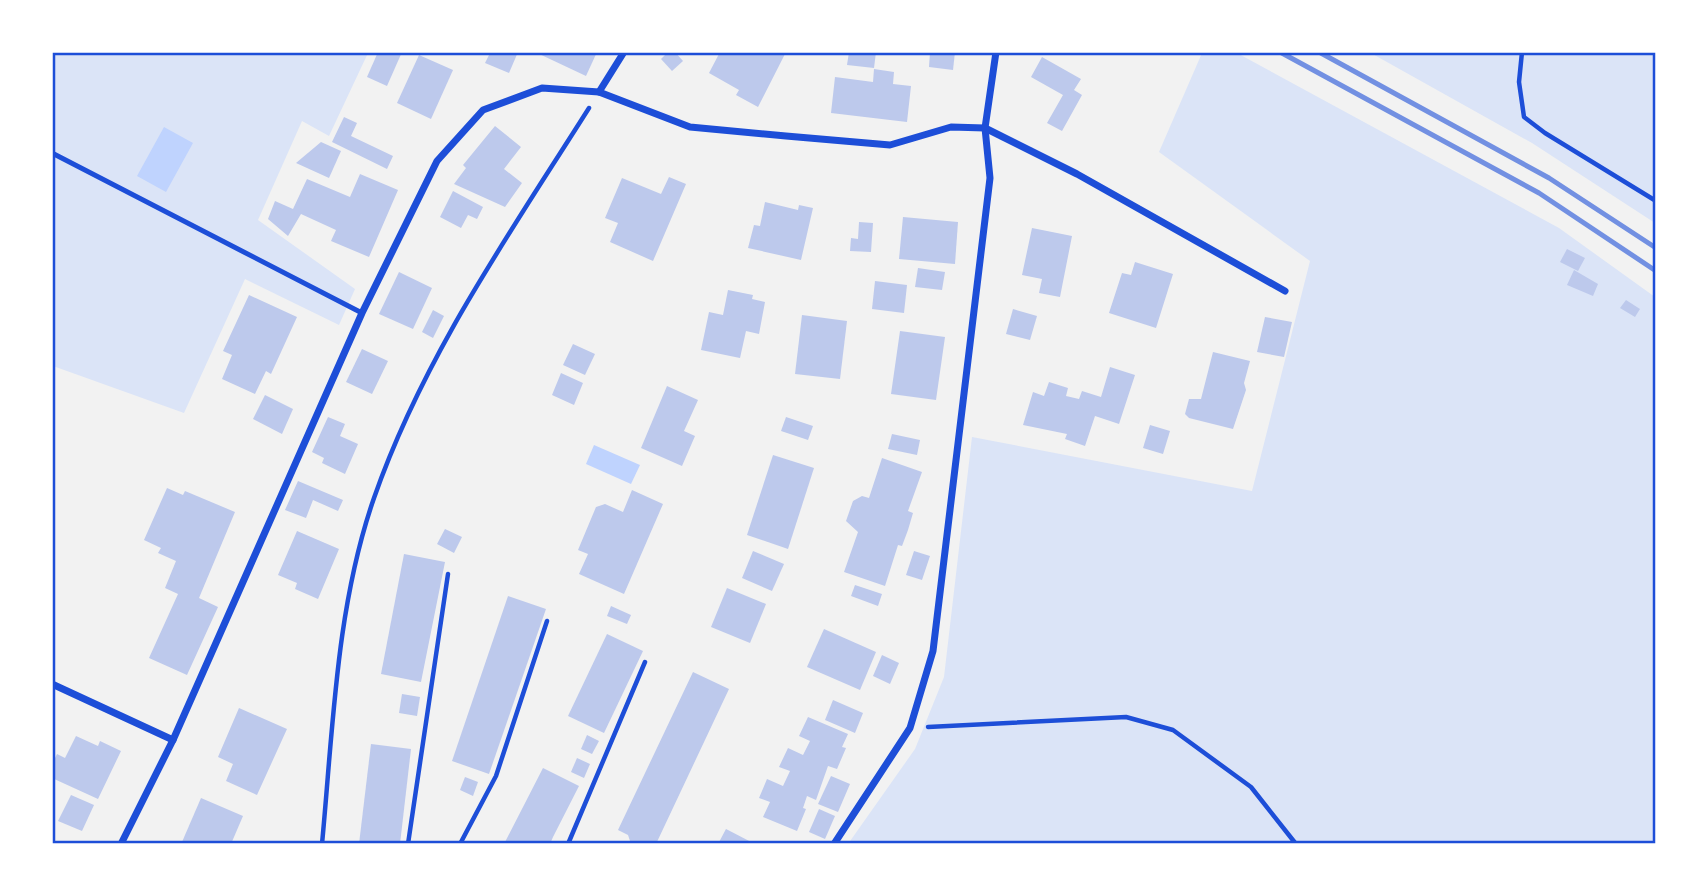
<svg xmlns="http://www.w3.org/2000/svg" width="1708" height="896" font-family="'DM Sans',sans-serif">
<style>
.green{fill:#dbe4f7}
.water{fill:#bfd3fe}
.building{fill:#bdc9ec}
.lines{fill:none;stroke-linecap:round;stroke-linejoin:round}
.path{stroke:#1d4ed8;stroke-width:4.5}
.service{stroke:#1d4ed8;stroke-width:5}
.minor{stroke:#1d4ed8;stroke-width:7}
.rail{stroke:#7290e2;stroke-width:5}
.neatline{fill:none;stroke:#1d4ed8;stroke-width:2.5}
</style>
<rect width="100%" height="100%" fill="#f2f2f2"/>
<!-- green -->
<g class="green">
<path d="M1369 52 1655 53V223L1532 143Z"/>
<path d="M53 53H368L329 136 302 121 258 220 355 289 339 325 245 279 184 413 53 366Z"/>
<path d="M1202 53H1237L1559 228 1655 297V843L848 844 915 749 944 677 972 437 1252 491 1310 261 1159 152Z"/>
</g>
<!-- water -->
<g class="water">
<path d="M164 127 193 143 166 192 137 176Z"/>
<path d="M594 445 640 465 631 484 586 464Z"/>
</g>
<!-- building -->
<g class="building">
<path d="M378 52H402L387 86 367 77Z"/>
<path d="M483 52H518L509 73 485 63 489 55Z"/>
<path d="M535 52H597L586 76Z"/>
<path d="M668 52H675L683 61 672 71 661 59Z"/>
<path d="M720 52H786L758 107 736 95 739 90 709 73Z"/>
<path d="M849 52H876L874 68 847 65Z"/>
<path d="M930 52H955L953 70 929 67Z"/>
<path d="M419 55 453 70 431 119 397 103Z"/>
<path d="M1042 57 1081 79 1074 90 1082 95 1062 131 1047 123 1063 95 1031 77Z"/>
<path d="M874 69 894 72 893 84 911 86 907 122 831 113 835 77 873 82Z"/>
<path d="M344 117 357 123 351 136 393 156 387 169 332 142Z"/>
<path d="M495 126 521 147 504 169 522 183 505 207 454 184 466 168 463 165Z"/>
<path d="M321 142 341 151 329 178 296 163Z"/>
<path d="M360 174 398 190 369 257 331 241 336 230 301 214 288 236 268 219 275 201 293 209 307 179 350 197Z"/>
<path d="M669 177 686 184 653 261 610 242 618 223 605 218 622 178 661 194Z"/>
<path d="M453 191 483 207 477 219 468 215 461 228 440 217Z"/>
<path d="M765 202 798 210 799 205 813 208 801 260 748 248 754 225 760 226Z"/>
<path d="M903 217 958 222 955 264 899 259Z"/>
<path d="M859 222 873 223 871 252 850 251 851 238 858 239Z"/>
<path d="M1032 228 1072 236 1060 297 1039 293 1042 279 1022 275Z"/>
<path d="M1567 249 1585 258 1578 271 1560 262Z"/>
<path d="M1135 262 1173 274 1156 328 1109 313 1122 273 1131 275Z"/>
<path d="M918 268 945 272 942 290 915 287Z"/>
<path d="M1574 270 1598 284 1593 296 1567 285Z"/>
<path d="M399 272 432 288 413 329 379 314Z"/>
<path d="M875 281 907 285 904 313 872 309Z"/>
<path d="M728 290 753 295 752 299 765 302 759 334 746 331 740 358 701 350 709 312 723 315Z"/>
<path d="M249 295 297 317 271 374 266 371 255 394 222 379 232 355 223 351Z"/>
<path d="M1626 300 1640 309 1635 317 1620 308Z"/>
<path d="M1013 309 1037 316 1030 340 1006 334Z"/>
<path d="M433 310 444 316 433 338 422 332Z"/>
<path d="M802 315 847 321 840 379 795 374Z"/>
<path d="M1265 317 1292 322 1284 357 1257 352Z"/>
<path d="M900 331 945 337 936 400 891 394Z"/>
<path d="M573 344 595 354 585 375 563 365Z"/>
<path d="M362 349 388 361 372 394 346 382Z"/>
<path d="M1213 352 1250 361 1244 383 1246 390 1233 429 1189 418 1185 414 1189 399H1201Z"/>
<path d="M1110 367 1135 375 1119 424 1095 416 1085 446 1065 439 1067 434 1023 425 1033 392 1044 396 1049 382 1068 388 1066 396 1079 399 1082 391 1101 397Z"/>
<path d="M561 373 583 383 574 405 552 395Z"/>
<path d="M667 386 698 400 684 431 695 436 682 466 641 448Z"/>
<path d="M265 395 293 409 282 434 253 419Z"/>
<path d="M328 417 345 424 340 436 358 444 345 474 322 463 324 458 312 452Z"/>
<path d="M786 417 813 426 808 440 781 431Z"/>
<path d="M1150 425 1170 431 1163 454 1143 448Z"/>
<path d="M892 434 920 440 917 455 888 449Z"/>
<path d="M773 455 814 468 788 549 747 535Z"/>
<path d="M882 458 922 472 908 511 913 513 908 530 902 546 898 545 885 586 844 572 858 532 846 521 853 501 862 496 869 498Z"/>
<path d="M298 481 343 500 338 511 313 500 306 518 285 510Z"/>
<path d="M167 488 183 495 185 491 235 512 199 598 218 607 187 675 149 658 178 594 165 588 176 561 158 553 161 548 144 540Z"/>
<path d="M632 490 663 504 624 594 579 574 588 554 578 550 596 507 605 504 623 512Z"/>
<path d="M445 529 462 537 454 553 437 544Z"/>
<path d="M297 531 339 549 318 599 295 589 297 583 278 575Z"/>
<path d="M753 551 784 564 772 591 742 578Z"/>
<path d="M914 551 930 556 922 580 906 575Z"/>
<path d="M404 554 445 562 421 682 381 674Z"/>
<path d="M855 585 882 594 878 606 851 596Z"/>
<path d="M727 588 766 604 750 643 711 627Z"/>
<path d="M508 596 546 609 489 774 452 761Z"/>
<path d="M611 606 631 615 627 624 607 616Z"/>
<path d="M824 629 876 652 860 690 807 667Z"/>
<path d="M607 634 643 651 604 733 568 716Z"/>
<path d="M882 655 899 663 890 684 873 676Z"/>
<path d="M693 672 729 689 656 844H631L628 835 618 830Z"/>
<path d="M402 694 420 697 417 716 399 713Z"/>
<path d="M833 700 863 713 855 733 825 720Z"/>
<path d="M239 708 287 729 257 795 226 781 233 764 218 757Z"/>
<path d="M808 717 848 734 842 747 846 748 837 769 828 766 816 800 807 796 803 808 806 809 797 831 763 817 770 802 759 798 767 779 783 786 790 771 779 767 788 748 803 755 810 741 799 736Z"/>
<path d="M587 735 599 741 592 754 581 749Z"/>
<path d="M76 736 98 746 100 741 121 751 98 799 52 778V764L57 754 65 758Z"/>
<path d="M371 744 411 749 400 844H359Z"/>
<path d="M577 758 590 764 584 778 571 772Z"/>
<path d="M543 768 579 786 553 837 550 844H504Z"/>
<path d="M831 776 850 784 838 812 818 804Z"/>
<path d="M465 777 478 782 473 796 460 790Z"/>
<path d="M71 795 94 805 82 831 58 821Z"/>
<path d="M201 798 243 816 231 844 182 842Z"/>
<path d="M819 809 835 816 825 839 809 832Z"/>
<path d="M726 829 755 844H718Z"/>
</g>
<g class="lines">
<!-- path -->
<g class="path">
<path d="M1522 52 1519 82 1524 117 1545 133 1656 201"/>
<path d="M928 727 1126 717 1173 730 1251 787 1296 844"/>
<path d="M322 844C333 729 336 607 374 498 423 357 510 233 589 108"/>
<path d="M408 844 448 574"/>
<path d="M460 844 496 776 547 621"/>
<path d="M568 844 645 662"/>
</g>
<!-- service -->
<path class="service" d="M52 153 362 313"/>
<!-- minor -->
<g class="minor">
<path d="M599 92 624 52"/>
<path d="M52 684 173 740"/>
<path d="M121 844 173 740 362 313 437 161 483 110 542 88 599 92 690 127 786 136 890 145 951 127 985 128 1077 174 1285 291"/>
<path d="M834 844 910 728 933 651 990 178 985 128 996 52"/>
</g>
<!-- rail -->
<g class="rail">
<path d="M1280 52 1539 193 1656 271"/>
<path d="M1319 52 1549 178 1656 248"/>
</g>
</g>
<!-- border -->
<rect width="1708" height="896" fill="none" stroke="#ffffff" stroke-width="108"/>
<rect x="54" y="54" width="1600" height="788" class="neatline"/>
</svg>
